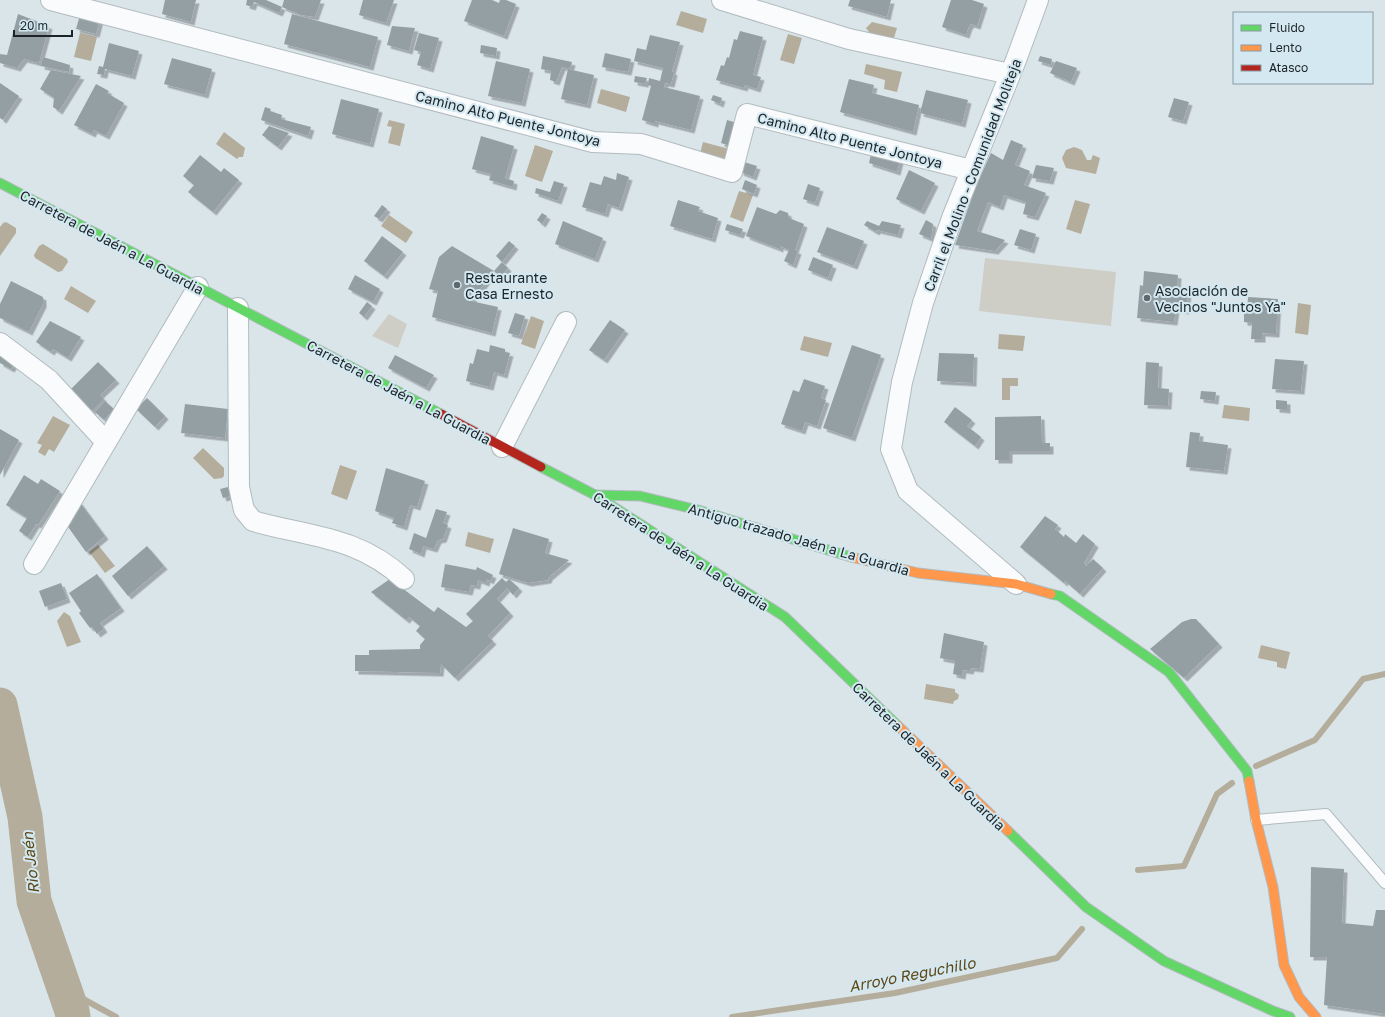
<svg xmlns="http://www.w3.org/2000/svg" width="1385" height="1017" font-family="'Golos Text',sans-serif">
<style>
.green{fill:#cfcec6}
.water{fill:#b4ad9b}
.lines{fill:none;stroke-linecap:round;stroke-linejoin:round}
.stream{stroke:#b4ad9b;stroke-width:6}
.river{stroke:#b4ad9b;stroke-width:35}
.building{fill:#949fa4;filter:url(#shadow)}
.lane-casing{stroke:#b2bbbf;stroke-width:12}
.street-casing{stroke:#b2bbbf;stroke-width:22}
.fast-casing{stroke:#b2bbbf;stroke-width:11}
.slow-casing{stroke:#b2bbbf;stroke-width:11}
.jam-casing{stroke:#b2bbbf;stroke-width:11}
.lane{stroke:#f9fbfc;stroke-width:10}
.street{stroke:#f9fbfc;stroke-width:20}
.fast{stroke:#63d668;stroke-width:9}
.slow{stroke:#ff974d;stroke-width:9}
.jam{stroke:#b3261e;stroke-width:9}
.poi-dot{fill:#5f686c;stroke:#d3e8f1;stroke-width:1.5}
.labels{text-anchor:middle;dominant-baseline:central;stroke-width:4;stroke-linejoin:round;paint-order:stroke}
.street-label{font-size:14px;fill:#1d2428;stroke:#d3e8f1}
.poi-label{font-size:14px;fill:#1d2428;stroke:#d3e8f1;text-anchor:start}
.water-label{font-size:15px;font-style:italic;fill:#5d4613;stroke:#d3e8f1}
</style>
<defs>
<filter id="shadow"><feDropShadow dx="3.5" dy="3.5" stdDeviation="0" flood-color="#0004"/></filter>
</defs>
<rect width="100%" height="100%" fill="#dae5ea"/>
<!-- green -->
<g class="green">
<path d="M985 258 1116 272 1111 326 979 311Z"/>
<path d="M389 314 407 324 398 348 372 336Z"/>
</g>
<!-- water -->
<g class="water">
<path d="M681 11 707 19 703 33 676 25Z"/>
<path d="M872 22 897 28 893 41 869 35V32L866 28Z"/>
<path d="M80 33 97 37 91 61 74 57Z"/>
<path d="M788 34 802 38 794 64 780 60Z"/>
<path d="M866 64 902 72 897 92 884 89 885 80 864 74Z"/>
<path d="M601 89 630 97 626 112 597 103Z"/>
<path d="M389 120 405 124 400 146 388 143 392 127 387 126Z"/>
<path d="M224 132 245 148 243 157H239L237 159 216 144Z"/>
<path d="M703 142 729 149 725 162 700 154Z"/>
<path d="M535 145 553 151 542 182 525 176Z"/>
<path d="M1074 147 1082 150 1087 160H1091L1093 155 1100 158 1096 174 1066 168 1062 158 1066 150Z"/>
<path d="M739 191 753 195 743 222 730 217Z"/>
<path d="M1075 200 1090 204 1081 234 1066 229Z"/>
<path d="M389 215 413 232 406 243 381 226Z"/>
<path d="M6 222 16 228V233L0 256V227L3 223Z"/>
<path d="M43 244 67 259 68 262 62 271 58 272 35 258 34 255 39 246Z"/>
<path d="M71 286 96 301 88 313 64 299Z"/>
<path d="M1298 303 1311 305 1308 335 1295 333Z"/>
<path d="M531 316 544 321 535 349 521 344Z"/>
<path d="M999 334 1025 336 1023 351 998 349Z"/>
<path d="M804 336 832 343 828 357 800 350Z"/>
<path d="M1002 378H1018V386H1010V400H1002Z"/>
<path d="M1224 405 1250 408 1249 421 1222 418Z"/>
<path d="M53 416 70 425 54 452 49 449 45 456 38 452 42 445 37 443Z"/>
<path d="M203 448 224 468V476L222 478 214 479 193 458Z"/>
<path d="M340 465 357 471 347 500 331 494Z"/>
<path d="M468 532 494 539 490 553 465 546Z"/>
<path d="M98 545 115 566 105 573 89 552Z"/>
<path d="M64 612 70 616 81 642 67 647 57 621Z"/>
<path d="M1261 645 1290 652 1286 669 1277 667V662L1258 658Z"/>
<path d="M926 684 955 689V692L959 695 958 699 954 701 953 704 924 699Z"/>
</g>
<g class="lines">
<!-- stream -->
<g class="stream">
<path d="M1256 766 1315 740 1363 679 1385 674"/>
<path d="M1138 870 1184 866 1217 794 1232 783"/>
<path d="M65 989 116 1017"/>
<path d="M732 1017 895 993 1057 958 1082 929"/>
</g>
<!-- river -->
<path class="river" d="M0 705 25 817 34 901 72 1011 73 1017"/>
</g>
<!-- building -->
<g class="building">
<path d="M165 0H196L191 22 162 14Z"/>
<path d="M247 0H266L282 7 279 13 254 2 252 7 246 5Z"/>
<path d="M284 0H321L315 17 301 15 282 7Z"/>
<path d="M363 0H394L386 23 359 15Z"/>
<path d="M472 0H492L499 3 500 0H506L516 4 504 36 464 21Z"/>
<path d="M850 0H891L887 17 848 6Z"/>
<path d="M951 0H972L984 4 977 26 971 24 969 26 966 35 942 27Z"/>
<path d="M18 14 49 26 39 63 24 59 17 68 0 63V54L7 55Z"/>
<path d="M292 14 378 37 370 67 284 44Z"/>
<path d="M80 15 100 19 96 34 76 29Z"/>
<path d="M392 26 415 28 409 51 387 45Z"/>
<path d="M740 31 763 37 753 75 761 77 757 89 745 85 744 88 716 80 721 65 724 66 727 57 729 58 734 39 737 40Z"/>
<path d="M419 33 439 38 430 69 417 65 421 52 414 50Z"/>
<path d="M650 35 680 42 672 71 674 72 671 84 665 83 664 87 700 96 691 130 655 121V124L642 120 651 86 648 85 649 78 660 81 663 68 634 61 637 48 646 50Z"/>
<path d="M109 43 139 51 132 76 105 69 104 75 97 74 99 66 103 67Z"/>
<path d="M481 45 497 48 496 56 480 53Z"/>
<path d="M605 53 631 59 628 72 602 67Z"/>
<path d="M543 56 572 62 571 66 568 69 562 67 556 82 550 80 551 71 541 69Z"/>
<path d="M1040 56 1052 59 1051 65 1038 61Z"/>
<path d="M43 57 70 65 69 72 41 66Z"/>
<path d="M172 58 212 69 205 95 164 84Z"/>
<path d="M496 61 530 69 522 103 488 96Z"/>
<path d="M1056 61 1077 68 1071 82 1050 73Z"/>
<path d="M568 69 594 75 587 105 561 99Z"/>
<path d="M51 70 81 76 59 111 53 107 54 98 40 89Z"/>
<path d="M635 76 647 78 645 84 634 82Z"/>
<path d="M849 79 874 85 872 93 919 105 913 132 840 112Z"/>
<path d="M0 83 19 96 3 120 0 118Z"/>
<path d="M96 84 109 91 107 93 124 103 106 136 94 130 92 134 74 125Z"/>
<path d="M926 90 968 100 962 124 920 113Z"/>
<path d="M713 95 722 98 720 104 711 100Z"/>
<path d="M1174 98 1189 102 1183 121 1168 117Z"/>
<path d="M341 99 379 109 370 144 332 134Z"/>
<path d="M265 107 271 109 270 111 282 115 281 119 311 127 308 136 261 120Z"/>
<path d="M727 120 737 123 731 146 721 143Z"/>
<path d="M269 126 289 133 278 147 262 135Z"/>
<path d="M481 136 514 146 505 178 514 181 513 187 489 180 491 174 472 169Z"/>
<path d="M1011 140 1023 145 1015 165 1030 171 1024 185 1046 193 1035 217 1023 214 1026 202 1004 195 1000 207 988 202 977 231 1005 240 995 251 955 245 976 186 991 153 1003 160Z"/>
<path d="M871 154 900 160 897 172 869 163Z"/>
<path d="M200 155 221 172 224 168 239 180 213 212 188 192 194 185 183 176Z"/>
<path d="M744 162 757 166 753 177 740 172Z"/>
<path d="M1036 165 1054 168 1050 181 1032 178Z"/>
<path d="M909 170 935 183 921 211 896 199Z"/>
<path d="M617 173 629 177 619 208 608 204 605 214 582 207 590 182 601 185 604 176 616 180Z"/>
<path d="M745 180 757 185 754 194 742 189Z"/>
<path d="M554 181 564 184 558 201 535 193 536 188 550 192Z"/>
<path d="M808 184 820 188 815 203 803 199Z"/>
<path d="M678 200 700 207 698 211 718 218 712 239 670 226Z"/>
<path d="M382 205 387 209 379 219 374 216Z"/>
<path d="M757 207 776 214 780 210 788 213 789 218 804 224 795 250 798 251 793 265 784 261 789 250 780 246V249L746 236Z"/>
<path d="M542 213 547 216 542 224 537 220Z"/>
<path d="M926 220 933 224 931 239 919 234Z"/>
<path d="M563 221 603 238 595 259 555 244Z"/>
<path d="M867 221 879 226 882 221 901 225 898 235 877 230 876 232 864 225Z"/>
<path d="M727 224 743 229 740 235 725 230Z"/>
<path d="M827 227 864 241 854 266 817 252Z"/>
<path d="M1020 229 1036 234 1031 250 1014 245Z"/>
<path d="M382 236 403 252 384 276 364 261Z"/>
<path d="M509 241 515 246 502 262 496 256Z"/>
<path d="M452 246 494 271 502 262 508 268 500 277 494 271 471 301 498 307 492 333 432 317 438 291 429 289 439 257Z"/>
<path d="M813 257 833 265 828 278 808 270Z"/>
<path d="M1144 271 1178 275 1177 290 1188 291 1186 311 1176 309 1174 322 1137 318 1140 285 1143 286Z"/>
<path d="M355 275 380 289 373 302 348 289Z"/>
<path d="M11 281 43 297V304L29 332 0 318V304Z"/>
<path d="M1248 297 1278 299 1276 334 1262 333V339H1251L1252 323 1244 322V313H1247Z"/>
<path d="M367 302 372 306 364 317 359 313Z"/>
<path d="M515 313 525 316 519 336 508 333Z"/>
<path d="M610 320 625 330 604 360 589 350Z"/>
<path d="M50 321 81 337 68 358 53 349 51 352 36 342Z"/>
<path d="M490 345 505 349V352L510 353 504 375 494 372 490 387 466 381 470 363 473 364 477 349 489 352Z"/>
<path d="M852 345 881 355 852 438 823 428Z"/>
<path d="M0 352 15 363 11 369 0 363Z"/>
<path d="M939 353 974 354 973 383 937 381Z"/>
<path d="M395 355 434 375 426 388 388 368Z"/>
<path d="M1275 359 1304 361 1301 391 1272 389Z"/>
<path d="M98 362 116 380 100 395 104 399 92 411 71 389Z"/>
<path d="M1146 362 1159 363 1158 388 1169 389 1168 406 1144 405Z"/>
<path d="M804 379 825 386 821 398 826 400 817 426 805 422 802 431 781 424 793 390 799 392Z"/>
<path d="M1201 391 1216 392 1215 401 1200 399Z"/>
<path d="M147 398 165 416 155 427 136 409Z"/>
<path d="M1276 400 1287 401V410L1276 409Z"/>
<path d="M105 401 114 409 104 420 95 412Z"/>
<path d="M185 404 228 409 225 438 181 433Z"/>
<path d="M955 407 972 420 967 426 981 437 975 446 944 422Z"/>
<path d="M1041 416 1042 443H1050V451H1009V460H995V417Z"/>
<path d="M0 429 19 440 0 475Z"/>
<path d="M1190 432 1200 433 1199 441 1228 445 1224 471 1186 467Z"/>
<path d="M386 468 425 481 417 507 410 505 404 527 392 523 394 518 375 511Z"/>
<path d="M24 475 38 484 41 479 60 491 38 525 36 524 28 537 19 531 27 518 6 505Z"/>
<path d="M232 486 234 495 223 498 220 489Z"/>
<path d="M79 501 105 536 86 552 66 524Z"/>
<path d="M436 509 447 512 443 523 448 525 443 539 438 540 434 549 423 546 421 554 409 549 414 533 426 538Z"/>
<path d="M1045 516 1058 525 1055 529 1064 537 1065 534 1076 543 1083 534 1095 544 1084 563 1086 566 1093 559 1103 568 1080 594 1065 581 1064 583 1020 547Z"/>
<path d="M513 528 549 539 545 553 569 560 549 577 548 580 528 583 499 574Z"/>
<path d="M147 546 164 566 128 596 112 576Z"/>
<path d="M445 564 476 570 477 567 493 575 490 581 487 579 486 583 478 580 477 586 471 585 469 592 441 587Z"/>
<path d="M97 574 121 608 100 623 104 629 97 634 92 627 90 628 79 613 81 611 69 593Z"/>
<path d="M502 578 506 582 509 579 519 588 513 595 507 588 497 599 510 613 488 636 493 641 455 678 441 664 440 673 355 671V655H369V650L420 649V645L425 639 416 631 420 626 409 617 406 620 371 592 390 579 434 612 438 607 466 627 473 621 466 614Z"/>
<path d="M61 583 67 599 45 607 39 591Z"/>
<path d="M1191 619H1196L1219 644 1184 678 1150 649 1182 622Z"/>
<path d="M944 633 984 642 980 669 971 668 970 671 963 670 962 676 953 674 955 661 940 658Z"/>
<path d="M1311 867 1344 869 1342 923 1373 926 1376 910H1385V1014L1324 1005 1327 957H1310Z"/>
</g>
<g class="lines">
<!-- lane casing -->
<g class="lane-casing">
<path id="lane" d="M1256 820 1326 814 1385 883"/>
</g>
<!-- street casing -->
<g class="street-casing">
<g id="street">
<path d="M51 0 593 142 641 144 732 172 747 114 971 170"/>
<path d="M722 0 849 39 1010 74"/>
<path d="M238 308 239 487 244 510 253 521C309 537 358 536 404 579"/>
<path d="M0 343 49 380 106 442"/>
<path d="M502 447 566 322"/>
<path d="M34 564 198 287"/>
<path d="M1016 584 908 491 891 449 902 382 923 303 952 218 1016 60 1038 0"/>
</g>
</g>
<!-- fast casing -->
<g class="fast-casing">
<g id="fast">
<path d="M0 183 441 414"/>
<path d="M541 467 595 495 785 617 897 725"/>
<path d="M595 495 640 496 698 510 851 557"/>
<path d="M1051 594 1060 596 1169 672 1247 771 1249 781"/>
<path d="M1008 831 1086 907 1164 961 1273 1011 1290 1017"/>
</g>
</g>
<!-- slow casing -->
<g class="slow-casing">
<g id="slow">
<path d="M851 557 918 573 1016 584 1051 594"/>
<path d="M897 725 1008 831"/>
<path d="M1249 781 1256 820 1273 887 1284 965 1299 997 1316 1017"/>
</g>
</g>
<!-- jam casing -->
<g class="jam-casing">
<path id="jam" d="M441 414 541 467"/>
</g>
<!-- lane -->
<use href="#lane" class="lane"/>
<!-- street -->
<use href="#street" class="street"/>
<!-- fast -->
<use href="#fast" class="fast"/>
<!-- slow -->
<use href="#slow" class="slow"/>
<!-- jam -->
<use href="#jam" class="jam"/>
</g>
<!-- markers -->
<g class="poi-dot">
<circle cx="457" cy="285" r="4"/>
<circle cx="1147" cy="298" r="4"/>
</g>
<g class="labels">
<!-- street labels -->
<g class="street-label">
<text transform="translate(508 118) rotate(14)">Camino Alto Puente Jontoya</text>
<text transform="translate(850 140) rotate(14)">Camino Alto Puente Jontoya</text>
<text transform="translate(972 175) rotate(-69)">Carril el Molino - Comunidad Moliteja</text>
<text transform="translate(112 242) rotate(28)">Carretera de Jaén a La Guardia</text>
<text transform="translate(399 392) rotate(28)">Carretera de Jaén a La Guardia</text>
<text transform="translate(799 539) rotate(16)">Antiguo trazado Jaén a La Guardia</text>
<text transform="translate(681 551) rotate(33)">Carretera de Jaén a La Guardia</text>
<text transform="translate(929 756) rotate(44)">Carretera de Jaén a La Guardia</text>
</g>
<!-- poi labels -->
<g class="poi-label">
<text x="465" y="277">Restaurante<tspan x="465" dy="16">Casa Ernesto</tspan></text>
<text x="1155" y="290">Asociación de<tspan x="1155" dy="16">Vecinos "Juntos Ya"</tspan></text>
</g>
<!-- water labels -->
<g class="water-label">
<text transform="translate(30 863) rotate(-96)">Rio Jaén</text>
<text transform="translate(912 974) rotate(-11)">Arroyo Reguchillo</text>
</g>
</g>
<!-- legend -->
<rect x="1233" y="12" width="140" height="72" fill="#d3e8f1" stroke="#8a9aa1"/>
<rect x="1241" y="25" width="20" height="6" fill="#63d668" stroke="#8a9aa1"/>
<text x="1269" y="32" font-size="12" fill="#1d2428">Fluido</text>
<rect x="1241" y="45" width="20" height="6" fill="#ff974d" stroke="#8a9aa1"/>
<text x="1269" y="52" font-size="12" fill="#1d2428">Lento</text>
<rect x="1241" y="65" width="20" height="6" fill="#b3261e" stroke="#8a9aa1"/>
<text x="1269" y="72" font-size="12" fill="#1d2428">Atasco</text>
<!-- scale -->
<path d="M14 30v6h58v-6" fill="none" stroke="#1d2428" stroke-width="2"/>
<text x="20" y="30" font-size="12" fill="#1d2428" stroke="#d3e8f1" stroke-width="3" paint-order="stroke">20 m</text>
</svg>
